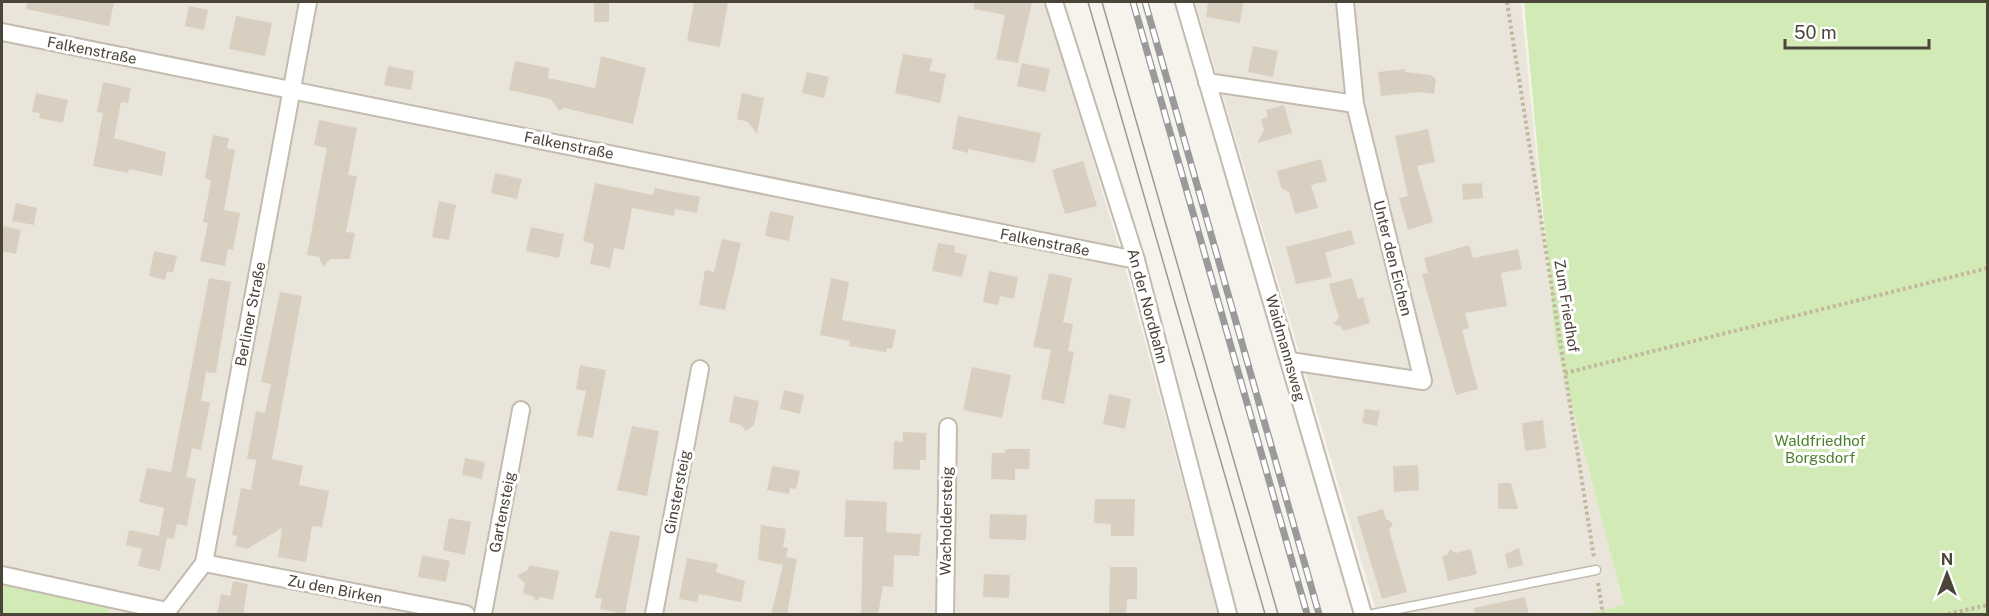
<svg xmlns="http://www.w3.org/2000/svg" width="1989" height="616" font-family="'Public Sans',sans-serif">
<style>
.residential{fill:#eae5da}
.green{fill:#d2eab5}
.building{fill:#d8cfc1}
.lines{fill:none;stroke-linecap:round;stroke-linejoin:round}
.lane-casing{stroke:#c2bbae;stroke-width:11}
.street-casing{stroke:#c2bbae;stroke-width:20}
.path{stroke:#c4b79f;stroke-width:4;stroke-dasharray:3 3;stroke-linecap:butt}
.lane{stroke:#fff;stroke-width:8}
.street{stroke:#fff;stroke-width:16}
.tram{stroke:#9a9a9a;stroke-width:1.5}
.rail-casing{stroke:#9a9a9a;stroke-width:7}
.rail{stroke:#fff;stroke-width:4.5;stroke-dasharray:14;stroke-linecap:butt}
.labels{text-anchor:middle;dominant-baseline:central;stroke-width:6;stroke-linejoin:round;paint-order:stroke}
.street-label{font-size:15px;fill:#4b4439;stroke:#fff}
.park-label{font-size:15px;fill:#4a7f2a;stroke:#fff}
</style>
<rect width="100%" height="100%" fill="#f6f3ec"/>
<!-- residential -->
<g class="residential">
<path d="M2 2H1046L1126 271 1218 614H2Z"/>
<path d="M1195 2H1521L1555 341 1624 606 1586 614H1377Z"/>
</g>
<!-- green -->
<g class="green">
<path d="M1524 2H1987V614H1587L1624 605 1555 341Z"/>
<path d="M2 585 109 607 108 614H2Z"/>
</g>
<!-- building -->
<g class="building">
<path d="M27 2H114L109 26 26 9Z"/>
<rect x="594" y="2" width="15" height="20"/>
<path d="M694 2H728L720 47 687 41Z"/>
<path d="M974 2H1032L1018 63 996 59 1005 15 974 9Z"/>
<path d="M1208 2H1243L1240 23 1206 17Z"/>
<path d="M189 6 208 10 204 30 185 26Z"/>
<path d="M236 16 272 23 265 56 229 49Z"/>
<path d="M1253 46 1278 51 1273 77 1248 72Z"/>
<path d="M903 54 933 59 929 71 946 74 940 103 895 93Z"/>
<path d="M601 56 646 68 633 124 564 108 559 111 551 99 509 90 515 61 549 68 548 78 595 88Z"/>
<path d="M1022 63 1050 69 1045 92 1017 86Z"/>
<path d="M388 66 414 71 411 90 384 85Z"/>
<path d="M1405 69V72L1431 75 1436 79 1434 94 1419 92 1381 96 1378 72Z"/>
<path d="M807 72 829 77 824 98 802 93Z"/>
<path d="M103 82 131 88 128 103 121 102 114 138 166 152 162 176 129 169 128 173 93 166 103 113 97 112Z"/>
<path d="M36 93 68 100 63 123 39 118 40 113 32 112Z"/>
<path d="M742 93 764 98 757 134 748 122 737 119Z"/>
<path d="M1284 105 1292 133 1257 143 1264 130 1261 119 1268 117 1266 110Z"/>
<path d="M958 116 1041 133 1035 163 968 149V153L952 149Z"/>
<path d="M319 120 357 128 348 175 357 176 346 232 355 233 350 259H330L323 267 319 257 307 255 327 148 314 145Z"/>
<path d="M1428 129 1435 162 1417 166 1433 222 1408 230 1399 198 1408 196 1395 136Z"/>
<path d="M213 135 229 138 227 148 235 150 224 210 240 213 233 250 228 249 225 266 200 261 208 223 203 222 211 181 205 178Z"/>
<path d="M1321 159 1327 181 1311 185 1318 208 1295 214 1289 192 1281 188 1277 171Z"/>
<path d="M1083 161 1097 206 1065 214 1052 170Z"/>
<path d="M495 173 522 179 517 199 491 193Z"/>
<path d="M595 183 653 195 655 188 700 197 697 213 675 209 674 216 632 208 624 250 614 248 610 268 590 264 594 244 583 241Z"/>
<path d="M1482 183 1483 198 1463 200 1462 184Z"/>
<path d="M439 201 456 205 449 240 432 237Z"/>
<path d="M16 203 37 208 34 225 12 221Z"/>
<path d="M770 211 794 216 789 241 765 236Z"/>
<path d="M2 226 21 230 16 254 2 251Z"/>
<path d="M531 227 564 234 559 258 526 251Z"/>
<path d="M1351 230 1355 244 1325 253 1332 277 1296 284 1286 247Z"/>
<path d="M722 239 741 243 725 310 699 305 705 270 714 272Z"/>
<path d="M938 243 955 246 954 252 967 255 962 277 932 271Z"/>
<path d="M1469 245 1473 258 1518 249 1522 269 1501 273 1507 306 1465 313 1469 328 1462 330 1478 389 1456 395 1422 274 1428 273 1424 258Z"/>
<path d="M154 251 177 256 173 273 167 271 165 280 149 276Z"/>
<path d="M989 271 1018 277 1014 299 1000 296 998 305 983 302Z"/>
<path d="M1049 273 1072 278 1063 322 1073 324 1068 351 1074 352 1064 404 1041 399 1051 350 1033 347Z"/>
<path d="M209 278 231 282 216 373 206 372 201 401 210 402 201 450 192 448 186 477 196 479 187 526 177 524 174 539 167 538 160 571 138 566 142 549 126 545 129 530 159 536 164 508 139 502 147 468 171 472Z"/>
<path d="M831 278 849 282 842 320 896 330 892 349 887 348 886 352 849 346 850 341 820 335Z"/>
<path d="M1352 278 1358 299 1363 297 1370 323 1343 331 1341 326 1333 324 1339 318 1329 284Z"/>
<path d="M280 292 302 296 272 459 303 466 299 485 329 491 322 527 312 526 306 562 278 557 282 528 247 549 235 546 237 536 232 535 241 488 251 490 256 460 247 459 256 411 265 413 271 384 261 382Z"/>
<path d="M580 365 606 370 593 438 577 435 586 391 576 389Z"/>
<path d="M972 367 1011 375 1002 418 963 410Z"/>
<path d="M784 390 804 395 800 414 780 409Z"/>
<path d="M1109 394 1131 399 1125 429 1103 424Z"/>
<path d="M734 396 759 401 754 425 746 431 741 425 729 422Z"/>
<path d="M1365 409 1380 411 1377 426 1362 423Z"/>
<path d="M1543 420 1546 448 1525 451 1522 423Z"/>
<path d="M632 426 659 431 647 496 617 490Z"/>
<path d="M903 432 926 433V460H920V470L893 469 894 441 903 442Z"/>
<path d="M1005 449H1030L1029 469H1015V480L991 479 992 453H1005Z"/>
<path d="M465 458 485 462 482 479 462 475Z"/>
<path d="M1418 465 1419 490 1394 492 1393 466Z"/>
<path d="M772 466 800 471 796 489 790 488 789 494 767 490Z"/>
<path d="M1498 483H1511L1518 509H1498Z"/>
<path d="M1095 499H1135L1134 536H1111V524L1094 523Z"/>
<path d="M846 500 887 502 886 532 921 534 919 556 894 555 893 587 883 586 878 615H861L863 537H844Z"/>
<path d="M1383 509 1386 519 1393 523 1389 530 1407 592 1382 599 1357 517Z"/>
<path d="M990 514 1027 515 1026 540 989 539Z"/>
<path d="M449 518 471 522 465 555 443 550Z"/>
<path d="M761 525 786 529 783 547 788 548 786 557 797 559 787 615H771L783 565 758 560Z"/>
<path d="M610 531 640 536 625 614 600 609 602 599 595 598Z"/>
<path d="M1519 548 1523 565 1508 569 1505 554Z"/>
<path d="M1450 549 1456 553 1471 549 1477 574 1448 581 1442 556 1447 555Z"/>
<path d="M422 555 450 561 446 582 418 577Z"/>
<path d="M687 558 718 564 716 572 745 581 741 602 699 594 697 602 679 599Z"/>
<path d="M529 565 559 571 553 600 541 597 536 601 533 596 523 594 525 583 517 576 528 570Z"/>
<path d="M1110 567H1137V599H1127L1126 615H1109Z"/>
<path d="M984 574 1010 575 1009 598 983 597Z"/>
<path d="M233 581 248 584 243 615H217L221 594 230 596Z"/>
<path d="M1525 597 1529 615H1475L1474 608Z"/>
</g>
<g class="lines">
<!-- lane casing -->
<g class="lane-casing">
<path id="lane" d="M1373 614 1596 570"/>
</g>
<!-- street casing -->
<g class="street-casing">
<g id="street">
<path d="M1054 2 1136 260 1228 614"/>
<path d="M1184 2 1363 614"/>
<path d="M2 32 1136 260"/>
<path d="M1207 82 1355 104"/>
<path d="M1290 361 1423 381 1355 104 1345 2"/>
<path d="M204 563 466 614"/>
<path d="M2 575 167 611"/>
<path d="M165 614 204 563 308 2"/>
<path d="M483 614 521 410"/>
<path d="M654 614 700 369"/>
<path d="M945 614 948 427"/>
</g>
</g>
<!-- path -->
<g class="path">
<path d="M1507 2 1594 558"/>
<path d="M1565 373 1988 268"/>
<path d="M1598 583 1603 614"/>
<path d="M1948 614 1988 605"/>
</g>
<!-- lane -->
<use href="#lane" class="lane"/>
<!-- street -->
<use href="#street" class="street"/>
<!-- tram -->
<g class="tram">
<path d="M1088 2 1265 614"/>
<path d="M1102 2 1278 614"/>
</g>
<!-- rail casing -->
<g class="rail-casing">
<g id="rail">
<path d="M1133 2 1307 614"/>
<path d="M1145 2 1319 614"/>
</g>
</g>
<!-- rail -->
<use href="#rail" class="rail"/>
</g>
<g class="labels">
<!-- street labels -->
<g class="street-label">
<text transform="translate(92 50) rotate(11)">Falkenstraße</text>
<text transform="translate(569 145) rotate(11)">Falkenstraße</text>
<text transform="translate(1045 242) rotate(11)">Falkenstraße</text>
<text transform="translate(1393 258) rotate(76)">Unter den Eichen</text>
<text transform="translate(1148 306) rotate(75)">An der Nordbahn</text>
<text transform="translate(1567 306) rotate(81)">Zum Friedhof</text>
<text transform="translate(250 314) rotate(-79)">Berliner Straße</text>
<text transform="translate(1286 348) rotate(74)">Waidmannsweg</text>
<text transform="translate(677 492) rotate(-79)">Ginstersteig</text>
<text transform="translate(502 512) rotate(-79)">Gartensteig</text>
<text transform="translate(946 521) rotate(-89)">Wacholdersteig</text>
<text transform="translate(335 589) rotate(11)">Zu den Birken</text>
</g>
<!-- park labels -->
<g class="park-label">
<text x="1820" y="440">Waldfriedhof<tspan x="1820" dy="17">Borgsdorf</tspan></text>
</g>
</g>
<!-- border -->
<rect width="1989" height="616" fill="none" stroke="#4b4439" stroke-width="6"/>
<!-- north arrow -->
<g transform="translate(1947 574)" stroke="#ffffff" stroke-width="4.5" paint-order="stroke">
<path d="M0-4.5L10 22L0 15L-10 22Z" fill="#4b4439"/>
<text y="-9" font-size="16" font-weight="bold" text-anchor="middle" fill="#4b4439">N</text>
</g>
<!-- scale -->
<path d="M1785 39v9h144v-9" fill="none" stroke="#4b4439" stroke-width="3"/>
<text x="1794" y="39" font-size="18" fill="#4b4439" stroke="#ffffff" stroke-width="4.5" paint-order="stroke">50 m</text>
</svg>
